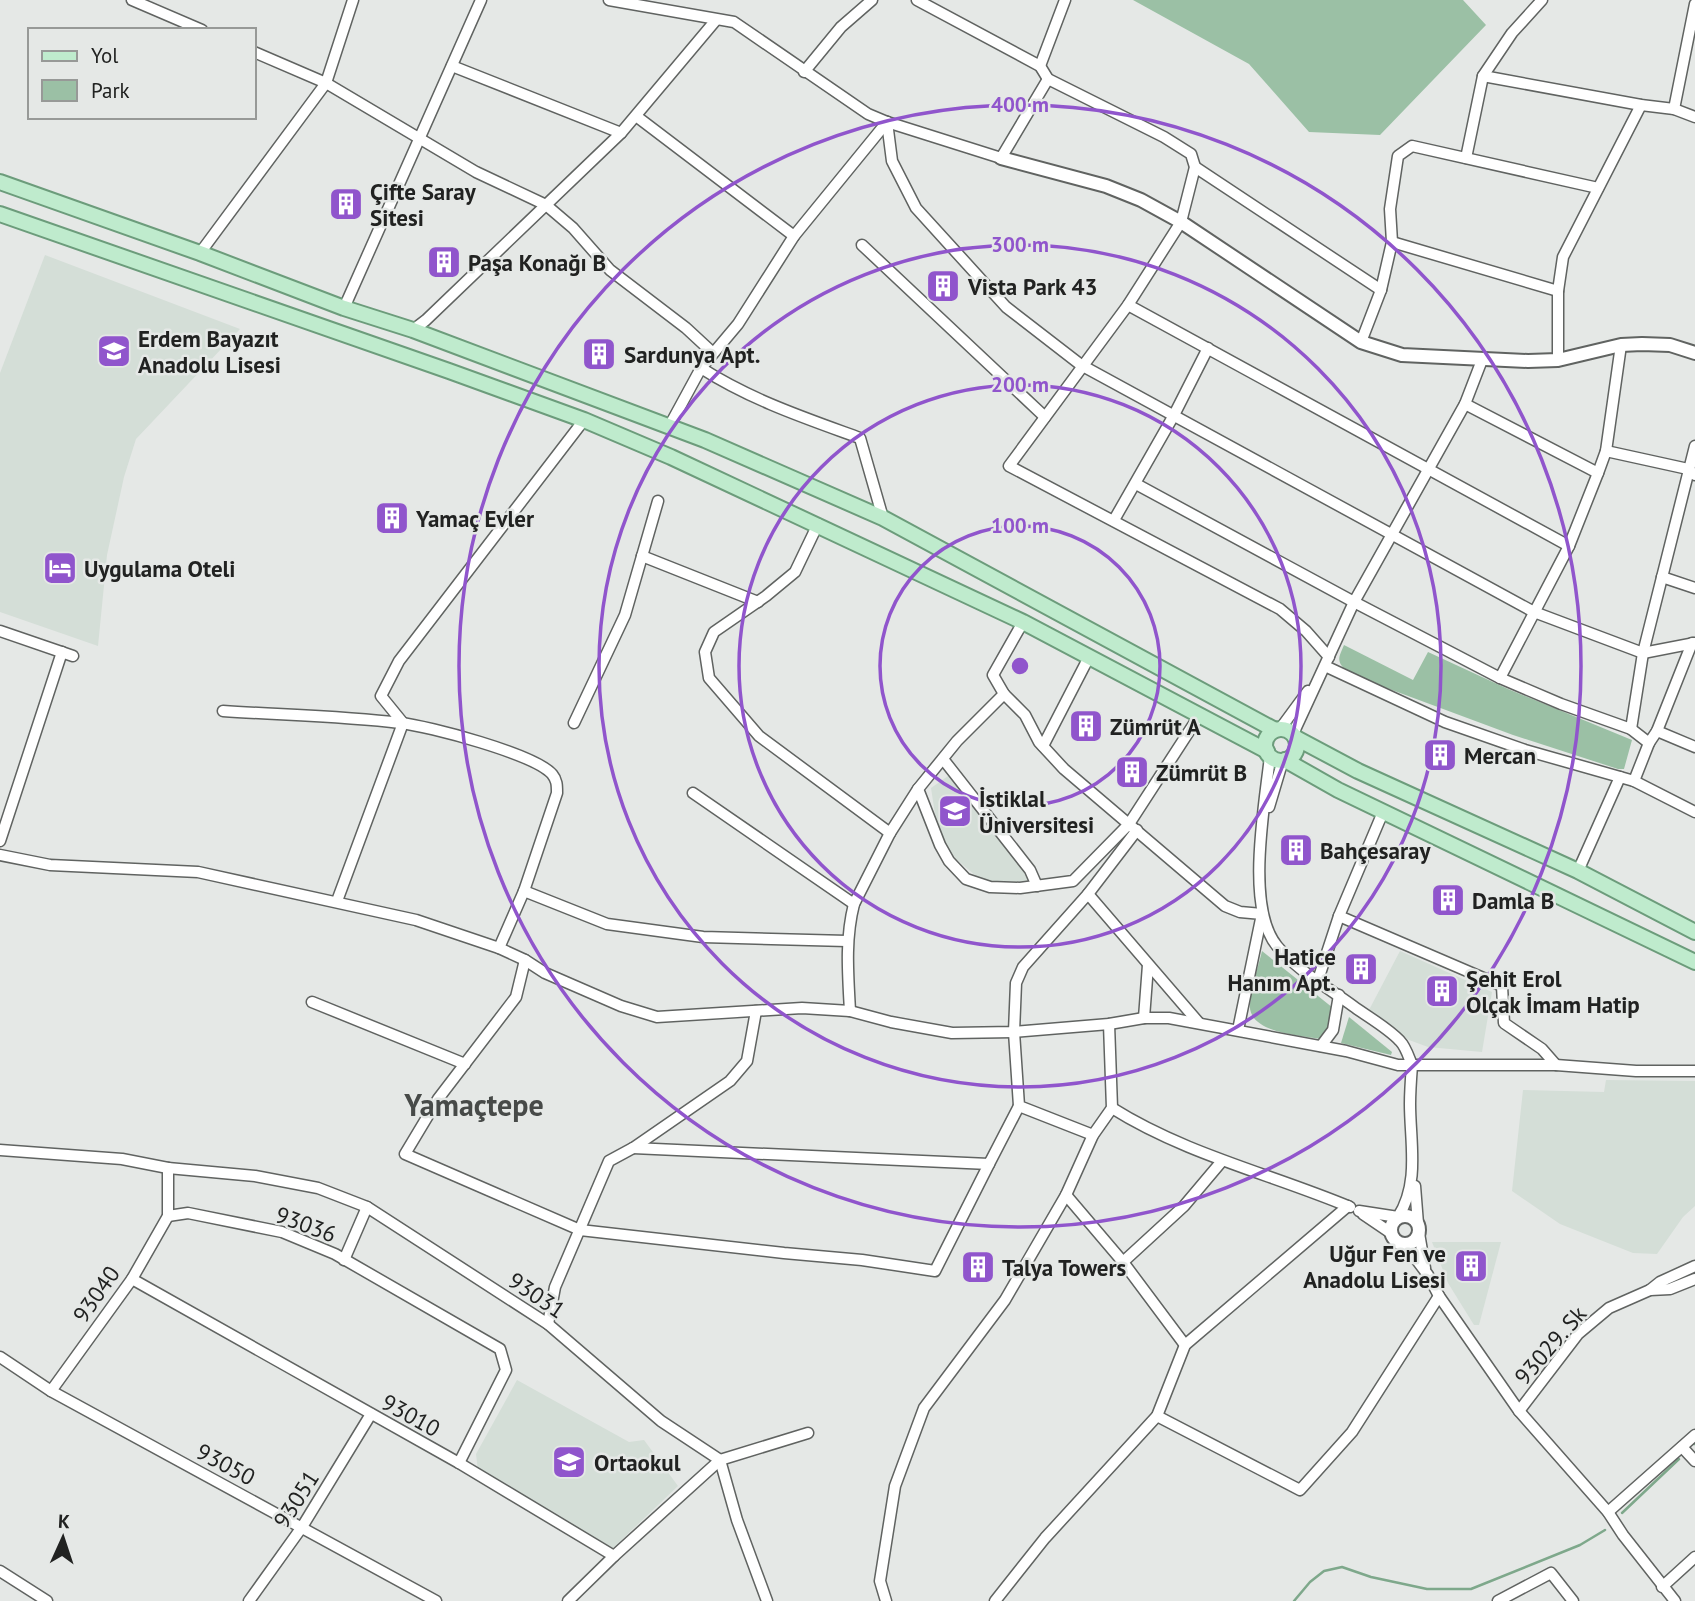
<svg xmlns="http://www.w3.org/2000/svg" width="1695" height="1601" font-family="'PT Sans',sans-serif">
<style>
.built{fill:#d4ded7}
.green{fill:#9bc0a5}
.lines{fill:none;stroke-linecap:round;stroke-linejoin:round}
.stream{stroke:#7ea88b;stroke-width:2.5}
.street-casing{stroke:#606361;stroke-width:13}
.secondary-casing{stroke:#606361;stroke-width:16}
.primary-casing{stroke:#6c9c7b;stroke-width:18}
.street{stroke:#fff;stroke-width:10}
.secondary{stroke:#fff;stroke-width:12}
.primary{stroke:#bfebcd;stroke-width:14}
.ring{fill:none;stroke:#9055cc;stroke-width:3.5}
.labels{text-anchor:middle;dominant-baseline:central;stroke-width:5;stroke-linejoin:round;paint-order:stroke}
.poi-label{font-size:23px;font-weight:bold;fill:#212221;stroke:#e5e8e6;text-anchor:start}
.street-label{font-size:23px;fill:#212221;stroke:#e5e8e6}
.district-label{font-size:30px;font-weight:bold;fill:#474a48;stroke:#e5e8e6}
.centre{fill:#9055cc;stroke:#e5e8e6;stroke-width:3.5}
.ring-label{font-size:21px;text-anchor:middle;font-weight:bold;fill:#9055cc;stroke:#e5e8e6;stroke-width:5;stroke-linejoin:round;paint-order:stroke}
</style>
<rect width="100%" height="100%" fill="#e5e8e6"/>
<!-- built -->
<g class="built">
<path d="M45 255 240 329 136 439 124 477 107 555 98 646 0 612V373Z"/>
<path d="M948 776 1025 871 1029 883 1004 885 983 882 956 859 938 834 931 788Z"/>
<path d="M1400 951 1492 992 1482 1052 1428 1047 1409 1040 1369 1010Z"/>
<path d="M1606 1080 1695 1081V1206L1683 1217 1657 1254 1633 1253 1560 1224 1512 1191 1523 1090 1604 1092Z"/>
<path d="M1501 1242 1479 1325H1474L1448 1283 1432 1242Z"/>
<path d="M517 1380 629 1442 644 1440 678 1486 613 1548 478 1471 476 1454Z"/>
</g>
<!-- green -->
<g class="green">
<path d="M1133 0H1463L1486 25 1380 135 1309 132 1249 64Z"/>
<path d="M1344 645 1413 680 1428 652 1508 689 1632 740 1624 769H1618L1513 735 1349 674C1337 661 1337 661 1344 645Z"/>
<path d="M1262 951 1333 1008C1333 1020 1331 1032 1321 1039 1300 1035 1247 1033 1250 1004 1251 987 1258 968 1262 951Z"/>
<path d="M1349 1017 1392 1052 1391 1055 1341 1043Z"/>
</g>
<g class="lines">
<!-- stream -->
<g class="stream">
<path d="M1694 1444H1695"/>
<path d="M1622 1513 1679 1459"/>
<path d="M1294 1601 1310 1582 1324 1571 1342 1567 1371 1577 1427 1589H1471L1580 1545 1605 1530"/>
</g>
<!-- street casing -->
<g class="street-casing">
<g id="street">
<path d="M132 0 202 30"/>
<path d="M609 0 734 22 868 114 887 122 1001 158 1048 79"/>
<path d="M917 0 1040 66 1048 79 1164 137 1191 154 1195 167 1181 222 1128 305 1009 466 1280 609 1306 631 1329 657"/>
<path d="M254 52 326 83 476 172 546 205 573 228 610 270 686 328 713 353"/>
<path d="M452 66 621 133"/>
<path d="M1040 66 1065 0"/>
<path d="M804 72 841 27 872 0"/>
<path d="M1483 76 1641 105 1674 109 1695 117"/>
<path d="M1674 109 1695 4"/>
<path d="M636 116 794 236"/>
<path d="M887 122 892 161 916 208 1006 307 1081 365 1534 612 1643 653 1695 643"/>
<path d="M1466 158 1483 76 1512 33 1542 0"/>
<path d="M1195 167 1381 290"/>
<path d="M1392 242 1558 291"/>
<path d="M862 245 1045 417"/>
<path d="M200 253 326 83 353 0"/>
<path d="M1128 305 1569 546"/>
<path d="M344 308 481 0"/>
<path d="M413 330 426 320 621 133 716 20"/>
<path d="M1361 342 1381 290 1392 242 1390 209 1398 156 1412 146 1598 188"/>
<path d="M1621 345 1606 451 1598 473 1569 546 1500 678 1561 704 1631 729 1649 743 1634 781"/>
<path d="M1558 360V291L1563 257 1641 105"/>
<path d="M701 368C751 400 805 418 860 438L883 518"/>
<path d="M1465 404 1598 473"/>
<path d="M670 425 701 368 738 324 794 236 887 122"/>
<path d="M1606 451 1688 469 1695 475"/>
<path d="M1136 484 1354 602 1500 678"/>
<path d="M1114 520 1174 415 1208 348"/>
<path d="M818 524 795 572 766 596 714 632 705 652 709 678 759 736 890 833 918 789"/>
<path d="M642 556 758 602"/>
<path d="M1662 577 1695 588"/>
<path d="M1023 622 993 675 1004 694 957 741 918 789 940 845 949 861 966 879 990 887 1020 888 1073 881 1129 824 1199 716"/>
<path d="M0 631 73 656"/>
<path d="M1325 666 1445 722 1525 750 1634 781 1695 812"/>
<path d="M1004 694 1025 715 1039 742 1064 769 1225 906 1240 912 1262 914 1238 1030"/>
<path d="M223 711C282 715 342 716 400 723 429 726 534 754 552 774 557 780 557 785 557 793L524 891 499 948"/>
<path d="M403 723 381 696 399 661 584 420"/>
<path d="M574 723 625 615 658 501"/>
<path d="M1280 729 1308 691"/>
<path d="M1631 729 1643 653 1695 446"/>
<path d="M1657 731 1695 747"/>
<path d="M1293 734 1354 602 1465 404 1482 360"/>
<path d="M1649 743 1657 731 1692 643"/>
<path d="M1043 746 1089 657"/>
<path d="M1270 756C1265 804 1245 907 1277 946 1298 971 1327 987 1353 1006 1368 1017 1388 1028 1400 1041 1406 1047 1409 1058 1412 1065H1556L1636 1071H1695"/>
<path d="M943 759 1030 870 1037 886"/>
<path d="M693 793 854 904"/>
<path d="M1269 807 1283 760"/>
<path d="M1383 812 1339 916 1502 986 1504 1023 1542 1049 1556 1065"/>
<path d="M0 841 62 652"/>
<path d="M0 855 50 865 198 872 416 920 499 948 525 960 545 973 621 1006 657 1017 802 1008 850 1011 891 1022 952 1033 1014 1032 1109 1024 1144 1018H1169L1346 1051 1398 1065H1412C1411 1078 1410 1091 1410 1104 1410 1142 1420 1183 1398 1217L1359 1211"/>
<path d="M1578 871 1620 777"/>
<path d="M524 891 607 924 703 937 847 941"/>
<path d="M1088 894 1199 1023"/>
<path d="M337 901 403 723"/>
<path d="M525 960 516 997 438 1099 405 1154 580 1230 784 1253 862 1260 935 1271 989 1164"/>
<path d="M1317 983 1339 916"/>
<path d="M312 1002 465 1064"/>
<path d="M850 1011C848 974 845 939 854 904L890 833"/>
<path d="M1144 1018 1148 965"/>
<path d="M1321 1046 1333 1030 1339 995"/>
<path d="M1112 1108C1185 1154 1271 1174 1350 1207"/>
<path d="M1093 1135 1019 1106 1014 1032 1016 983 1023 967 1088 894 1137 830"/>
<path d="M633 1148 989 1164 1019 1106"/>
<path d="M0 1150 122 1159 168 1168V1216L132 1279 51 1391"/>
<path d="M168 1168 255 1176 318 1188 367 1207 548 1324 661 1421 720 1460 737 1520 767 1601"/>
<path d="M1415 1186 1418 1224"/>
<path d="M1066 1195 1123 1262 1185 1345"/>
<path d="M1363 1214 1391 1233"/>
<path d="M168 1216 188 1213 282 1232 335 1254 500 1349 506 1370 459 1463"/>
<path d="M1419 1233 1425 1268"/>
<path d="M1400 1243 1413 1255 1428 1275 1439 1296 1519 1411 1608 1512 1623 1535 1675 1601"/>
<path d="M344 1260 367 1207"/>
<path d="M1123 1262 1184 1206 1222 1161"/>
<path d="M132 1279 459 1463 614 1556 568 1601"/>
<path d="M1650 1290 1660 1282 1695 1266"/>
<path d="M548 1324 555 1287 609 1161 633 1148 730 1081 747 1061 756 1011"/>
<path d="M0 1357 51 1391 436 1601"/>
<path d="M1519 1411 1578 1334 1609 1308 1650 1290 1670 1289 1695 1279"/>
<path d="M1157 1416 1300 1490 1352 1432 1439 1296"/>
<path d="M1682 1447 1695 1461"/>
<path d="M1608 1512 1695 1435"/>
<path d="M614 1556 720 1460 808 1433"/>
<path d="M0 1571 47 1601"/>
<path d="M1662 1587 1695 1557"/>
<path d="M249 1601 302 1527 371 1414"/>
<path d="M886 1601 880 1581 895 1486 924 1408 1005 1300 1066 1195 1093 1135 1112 1108 1109 1024"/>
<path d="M995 1601 1045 1538 1157 1416 1185 1345 1348 1206"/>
<path d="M1498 1601 1551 1573 1573 1601"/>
</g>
</g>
<!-- secondary casing -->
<g class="secondary-casing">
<g id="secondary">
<path d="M1001 158 1106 186 1141 200 1181 222 1361 342 1402 355 1528 361 1558 360 1621 345 1642 344 1670 345 1695 353"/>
<circle cx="1405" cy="1230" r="14"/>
</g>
</g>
<!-- primary casing -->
<g class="primary-casing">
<g id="primary">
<path d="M0 182 200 253 344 308 413 330 705 440 883 518 1275 730"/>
<path d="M0 214 449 371 584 420 671 457 1023 622 1267 751"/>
<circle cx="1281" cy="745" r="16"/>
<path d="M1296 738 1358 771 1578 871 1695 932"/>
<path d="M1285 760 1338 790 1695 962"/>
</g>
</g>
<!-- street -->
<use href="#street" class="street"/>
<!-- secondary -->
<use href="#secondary" class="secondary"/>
<!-- primary -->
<use href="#primary" class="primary"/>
</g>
<!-- distance rings -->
<g class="ring">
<circle cx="1020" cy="666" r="140"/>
<circle cx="1020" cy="666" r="281"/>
<circle cx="1020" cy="666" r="421"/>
<circle cx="1020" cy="666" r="561"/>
</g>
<!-- icons -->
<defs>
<g id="building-square" transform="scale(1.75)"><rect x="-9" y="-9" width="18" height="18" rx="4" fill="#9055cc" stroke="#e5e8e6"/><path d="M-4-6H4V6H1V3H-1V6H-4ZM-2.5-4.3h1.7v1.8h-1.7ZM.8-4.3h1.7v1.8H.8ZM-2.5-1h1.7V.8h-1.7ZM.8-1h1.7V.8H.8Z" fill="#fff"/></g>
<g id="school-square" transform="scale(1.75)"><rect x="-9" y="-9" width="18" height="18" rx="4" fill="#9055cc" stroke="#e5e8e6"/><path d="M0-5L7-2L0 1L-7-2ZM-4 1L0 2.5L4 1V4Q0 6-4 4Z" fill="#fff"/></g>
<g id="hotel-square" transform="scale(1.75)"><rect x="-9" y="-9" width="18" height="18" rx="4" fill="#9055cc" stroke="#e5e8e6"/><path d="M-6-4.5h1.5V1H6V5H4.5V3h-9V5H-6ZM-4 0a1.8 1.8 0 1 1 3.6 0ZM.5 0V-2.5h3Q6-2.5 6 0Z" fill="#fff"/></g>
<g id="university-square" transform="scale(1.75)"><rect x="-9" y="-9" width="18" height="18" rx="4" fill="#9055cc" stroke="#e5e8e6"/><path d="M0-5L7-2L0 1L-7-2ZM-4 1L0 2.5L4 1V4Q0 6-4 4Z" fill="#fff"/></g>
</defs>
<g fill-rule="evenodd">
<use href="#building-square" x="346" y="204"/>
<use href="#building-square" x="444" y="262"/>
<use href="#building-square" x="943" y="286"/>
<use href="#school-square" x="114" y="351"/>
<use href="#building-square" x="599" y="354"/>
<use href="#building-square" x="392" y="518"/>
<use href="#hotel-square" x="60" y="568"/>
<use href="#building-square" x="1086" y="726"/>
<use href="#building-square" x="1440" y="755"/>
<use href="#building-square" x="1132" y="772"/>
<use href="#university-square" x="955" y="811"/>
<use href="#building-square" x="1296" y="850"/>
<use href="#building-square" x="1448" y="900"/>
<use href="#building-square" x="1361" y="969"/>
<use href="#building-square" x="1442" y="991"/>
<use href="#building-square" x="1471" y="1266"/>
<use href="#building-square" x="978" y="1267"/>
<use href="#school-square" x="569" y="1462"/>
</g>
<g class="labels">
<!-- poi labels -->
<g class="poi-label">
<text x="370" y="191">Çifte Saray<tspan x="370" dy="26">Sitesi</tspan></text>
<text x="468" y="262">Paşa Konağı B</text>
<text x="968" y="286">Vista Park 43</text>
<text x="138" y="338">Erdem Bayazıt<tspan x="138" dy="26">Anadolu Lisesi</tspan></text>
<text x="624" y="354">Sardunya Apt.</text>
<text x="416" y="518">Yamaç Evler</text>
<text x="84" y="568">Uygulama Oteli</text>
<text x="1110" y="726">Zümrüt A</text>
<text x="1464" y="755">Mercan</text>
<text x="1156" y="772">Zümrüt B</text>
<text x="979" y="798">İstiklal<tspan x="979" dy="26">Üniversitesi</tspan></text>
<text x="1320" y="850">Bahçesaray</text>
<text x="1472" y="900">Damla B</text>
<text x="1336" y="956" text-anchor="end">Hatice<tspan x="1336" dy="26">Hanım Apt.</tspan></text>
<text x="1466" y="978">Şehit Erol<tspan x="1466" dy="26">Olçak İmam Hatip</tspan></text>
<text x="1446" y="1253" text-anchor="end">Uğur Fen ve<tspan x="1446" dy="26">Anadolu Lisesi</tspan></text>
<text x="1002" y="1267">Talya Towers</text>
<text x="594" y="1462">Ortaokul</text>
</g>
<!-- street labels -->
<g class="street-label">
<text transform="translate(306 1224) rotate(20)">93036</text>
<text transform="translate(96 1294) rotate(-55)">93040</text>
<text transform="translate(537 1295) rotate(34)">93031</text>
<text transform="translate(1550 1345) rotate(-49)">93029. Sk</text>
<text transform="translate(411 1415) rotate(29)">93010</text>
<text transform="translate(226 1464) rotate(28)">93050</text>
<text transform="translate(296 1499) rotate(-57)">93051</text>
</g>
<!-- district labels -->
<g class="district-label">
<text x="474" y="1104">Yamaçtepe</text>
</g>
</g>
<circle cx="1020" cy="666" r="10" class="centre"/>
<g class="ring-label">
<text x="1020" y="112">400 m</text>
<text x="1020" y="252">300 m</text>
<text x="1020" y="392">200 m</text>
<text x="1020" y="533">100 m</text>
</g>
<!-- legend -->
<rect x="28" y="28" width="228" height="91" fill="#e5e8e6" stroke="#979997" stroke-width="2"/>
<rect x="42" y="51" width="35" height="10" fill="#bfebcd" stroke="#979997" stroke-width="2"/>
<text x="91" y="63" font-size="21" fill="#212221">Yol</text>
<rect x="42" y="80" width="35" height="21" fill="#9bc0a5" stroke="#979997" stroke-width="2"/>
<text x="91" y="98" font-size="21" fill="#212221">Park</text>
<!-- north arrow -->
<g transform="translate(63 1538) rotate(3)" stroke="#e5e8e6" stroke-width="5" paint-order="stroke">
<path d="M0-5L12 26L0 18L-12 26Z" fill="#212221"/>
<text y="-10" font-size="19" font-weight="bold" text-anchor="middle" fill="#212221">K</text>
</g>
</svg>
